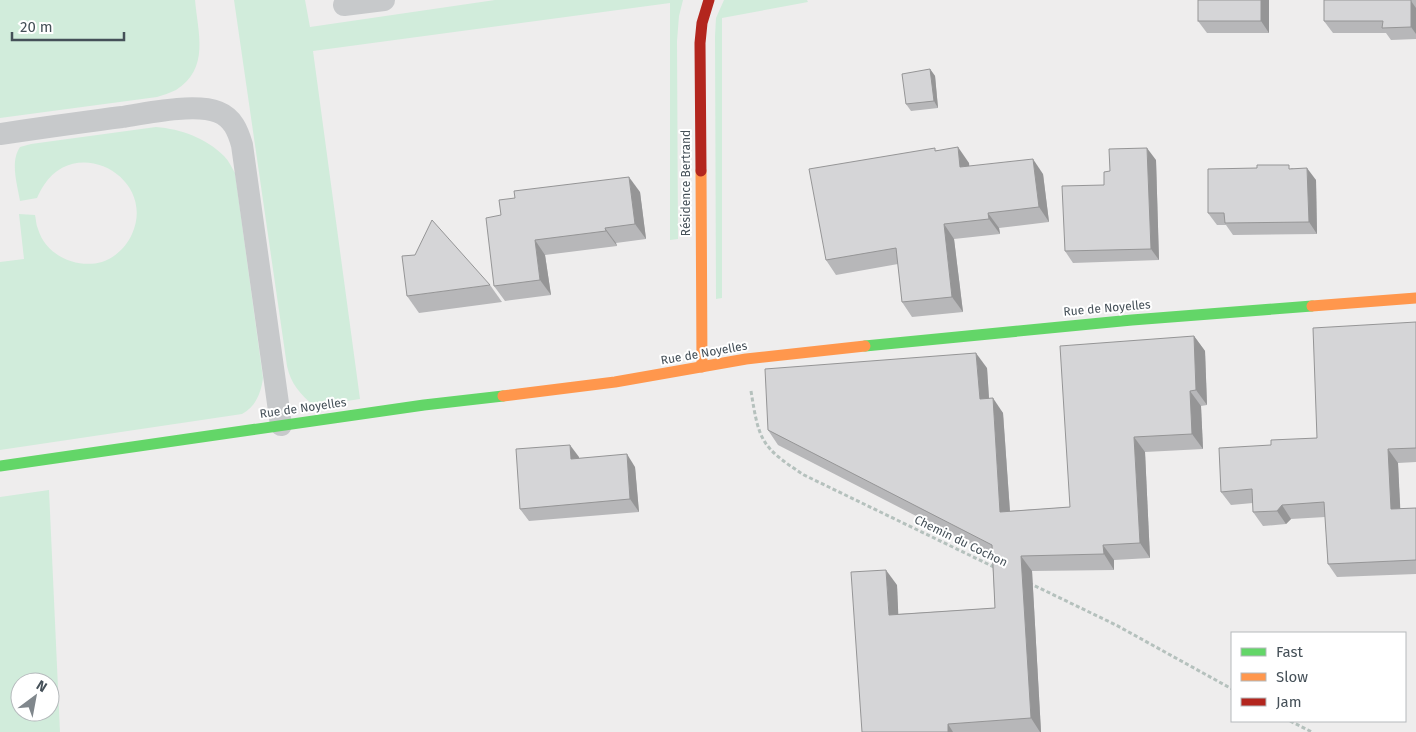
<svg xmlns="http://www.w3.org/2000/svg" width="1416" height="732" font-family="'Fira Sans',sans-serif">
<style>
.green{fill:#d1ecdb;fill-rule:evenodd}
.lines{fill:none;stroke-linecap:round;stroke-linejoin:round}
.path{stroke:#b5c1bd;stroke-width:3;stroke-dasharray:4 2.5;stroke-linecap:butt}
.lane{stroke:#c7c9cb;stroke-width:22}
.fast{stroke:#63d668;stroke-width:11}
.slow{stroke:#ff974d;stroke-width:11}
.jam{stroke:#b3261e;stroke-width:11}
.wall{fill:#b7b7b9}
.shaded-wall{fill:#959596}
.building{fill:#d5d5d7;stroke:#959596}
.labels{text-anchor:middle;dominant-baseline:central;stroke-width:4;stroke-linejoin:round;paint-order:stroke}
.street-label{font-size:12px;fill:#455058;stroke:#fff}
</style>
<rect width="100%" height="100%" fill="#eeeded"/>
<!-- green -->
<g class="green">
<path d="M0 0H195C198 34 210 68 176 90 170 93 163 95 157 97L0 118Z"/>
<path d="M234 0H305L310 27 495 0H683L679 16 677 41 678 239 670 240V3L313 51 360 399 314 406C300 394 291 384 287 366Z"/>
<path d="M724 0H807L808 2 722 18V298L716 299 715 36 716 18Z"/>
<path d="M156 127C181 129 206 138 224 156 229 161 232 168 235 173L263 378C261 393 256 406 242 414L0 450V262L24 259 19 214 35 215C36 219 36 225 38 229 46 256 77 269 102 262 115 258 127 246 132 234 157 178 77 134 44 185 41 189 39 194 37 198L20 201C17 183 10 162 20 147L31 144Z"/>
<path d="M49 490 60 732H0V497ZM20 682H50V712H20Z"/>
</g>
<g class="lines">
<!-- path -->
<g class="path">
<path d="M751 391C759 441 761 447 804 475L996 568"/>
<path d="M1029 583 1116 625 1232 689"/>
<path d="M1290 721 1312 732"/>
</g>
<!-- lane -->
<g class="lane">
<path d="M344 5 384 0"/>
<path d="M0 134C41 128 82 122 122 117 147 113 195 103 218 112 233 118 238 131 242 145L281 425"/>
</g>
<!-- fast -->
<g class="fast">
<path d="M865 346 1132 320 1312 306"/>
<path d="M0 466 424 405 503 396"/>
</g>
<!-- slow -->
<g class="slow">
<path d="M701 171 702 367"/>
<path d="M1312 306 1416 298"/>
<path d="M503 396 615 382 746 359 865 346"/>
</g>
<!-- jam -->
<path class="jam" d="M701 171 700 43 702 23 709 0"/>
</g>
<!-- wall -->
<g class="wall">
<path d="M1269 0V33H1207L1198 21Z"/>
<path d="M1324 0H1416V39L1391 40 1386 33H1333L1324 21Z"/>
<path d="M930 69 935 76 938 108 911 111 906 104Z"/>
<path d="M937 150 969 163V166L1043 174 1049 222 999 228 1000 234 954 239 963 312 912 317 902 302 898 264 836 275 826 260Z"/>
<path d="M1156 160 1159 260 1073 263 1065 251 1104 185 1110 171Z"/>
<path d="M1292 168 1316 180 1317 234 1233 235 1226 225H1217L1208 213Z"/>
<path d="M640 192 646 239 616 243 617 246 545 255 551 295 505 301 494 286 501 215Z"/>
<path d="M490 285 502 302 419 313 407 296Z"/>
<path d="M1416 322V462L1398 463 1400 509 1416 508V574L1337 577 1328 564 1325 517 1291 519 1286 524 1263 526 1253 512V503L1231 505 1221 492 1271 445 1317 438Z"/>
<path d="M1194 336 1205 351 1207 405 1201 406 1203 449 1145 452 1150 558 1114 560V570L1032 571 1041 732H862L897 585 898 614 995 608 992 555 778 445 768 430 987 368 989 398 1003 413 1010 511 1070 507Z"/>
<path d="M579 457V458L635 467 639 512 529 521 520 509Z"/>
</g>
<!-- shaded-wall -->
<g class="shaded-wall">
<path d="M1261 0H1269V33L1261 21Z"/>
<path d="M1411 1 1416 8V34L1411 27Z"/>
<path d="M930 69 935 76 938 108 934 101Z"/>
<path d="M958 147 969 163 971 182 960 167Z"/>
<path d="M1147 148 1156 160 1159 260 1151 249Z"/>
<path d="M1033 159 1043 174 1049 222 1039 207Z"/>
<path d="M1307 168 1316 180 1317 234 1309 222Z"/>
<path d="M629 177 640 192 646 239 635 224Z"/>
<path d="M988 213 999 228 1000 234 989 219Z"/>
<path d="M944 224 954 239 963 312 952 297Z"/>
<path d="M605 228 616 243 617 246 606 231Z"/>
<path d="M535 240 545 255 551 295 540 280Z"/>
<path d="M1194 336 1205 351 1207 405 1196 390Z"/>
<path d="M976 353 987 368 990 414 980 399Z"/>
<path d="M1190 391 1201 406 1203 449 1192 434Z"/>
<path d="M993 398 1003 413 1011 527 1000 512Z"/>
<path d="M1134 437 1145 452 1150 558 1140 543Z"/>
<path d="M570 445 579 457 580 471 571 459Z"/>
<path d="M1388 449 1398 463 1401 523 1391 509Z"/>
<path d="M627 454 635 467 639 512 630 499Z"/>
<path d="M1282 505 1291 519 1286 524 1277 511Z"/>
<path d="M1103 545 1114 560V570L1104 554Z"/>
<path d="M1021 556 1032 571 1041 732H1040L1031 718Z"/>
<path d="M886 570 897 585 899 630 889 615Z"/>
<path d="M948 724 953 732H948Z"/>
</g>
<!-- building -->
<g class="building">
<rect x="1198" y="0" width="63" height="21"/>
<path d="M1324 0H1411V27L1382 28 1383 21H1324Z"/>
<path d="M930 69 934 101 906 104 902 74Z"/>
<path d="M958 147 960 167 1033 159 1039 207 988 213 989 219 944 224 952 297 902 302 896 248 826 260 809 169 935 148V151Z"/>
<path d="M1147 148 1151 249 1065 251 1062 186 1104 185V172L1110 171 1109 149Z"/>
<path d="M1257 165H1289V169L1307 168 1309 222 1225 223 1224 213H1208V169L1257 168Z"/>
<path d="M629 177 635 224 605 228 606 231 535 240 540 280 494 286 486 218 501 215 499 200 515 198 514 191Z"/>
<path d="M432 220 490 285 407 296 402 256 415 255Z"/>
<path d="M1416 322V448L1388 449 1391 509 1416 508V560L1328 564 1324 502 1282 505 1277 511 1253 512 1252 489 1221 492 1219 448 1271 445V440L1317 438 1313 328Z"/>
<path d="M1194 336 1196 390 1190 391 1192 434 1134 437 1140 543 1103 545 1104 554 1021 556 1031 718 948 724V732H862L851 572 886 570 889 615 995 608 992 545 768 430 765 369 976 353 980 399 993 398 1000 512 1070 507 1060 346Z"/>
<path d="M570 445 571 459 627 454 630 499 520 509 516 449Z"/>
</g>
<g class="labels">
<!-- street labels -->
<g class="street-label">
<text transform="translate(686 183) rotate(-90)">Résidence Bertrand</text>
<text transform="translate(1107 308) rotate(-5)">Rue de Noyelles</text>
<text transform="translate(704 353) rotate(-10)">Rue de Noyelles</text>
<text transform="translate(303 408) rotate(-8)">Rue de Noyelles</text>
<text transform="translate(961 541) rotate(26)">Chemin du Cochon</text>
</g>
</g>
<!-- legend -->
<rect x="1231" y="632" width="175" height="90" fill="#ffffff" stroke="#b5b9bc"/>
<rect x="1241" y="648" width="25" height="8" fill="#63d668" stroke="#b5b9bc"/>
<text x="1276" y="657" font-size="15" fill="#455058">Fast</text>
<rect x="1241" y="673" width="25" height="8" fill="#ff974d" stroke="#b5b9bc"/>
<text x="1276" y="682" font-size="15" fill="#455058">Slow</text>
<rect x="1241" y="698" width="25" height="8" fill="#b3261e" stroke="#b5b9bc"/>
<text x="1276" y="707" font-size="15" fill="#455058">Jam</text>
<!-- north arrow -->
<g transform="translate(35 697) rotate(32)"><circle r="24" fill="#ffffff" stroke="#b5b9bc"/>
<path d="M0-4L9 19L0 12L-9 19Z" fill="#80878c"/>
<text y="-8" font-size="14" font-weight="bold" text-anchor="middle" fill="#455058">N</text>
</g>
<!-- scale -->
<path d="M12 32v8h112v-8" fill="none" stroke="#455058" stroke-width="2.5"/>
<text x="20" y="32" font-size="15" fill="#455058" stroke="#ffffff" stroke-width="4" paint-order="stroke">20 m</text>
</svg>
